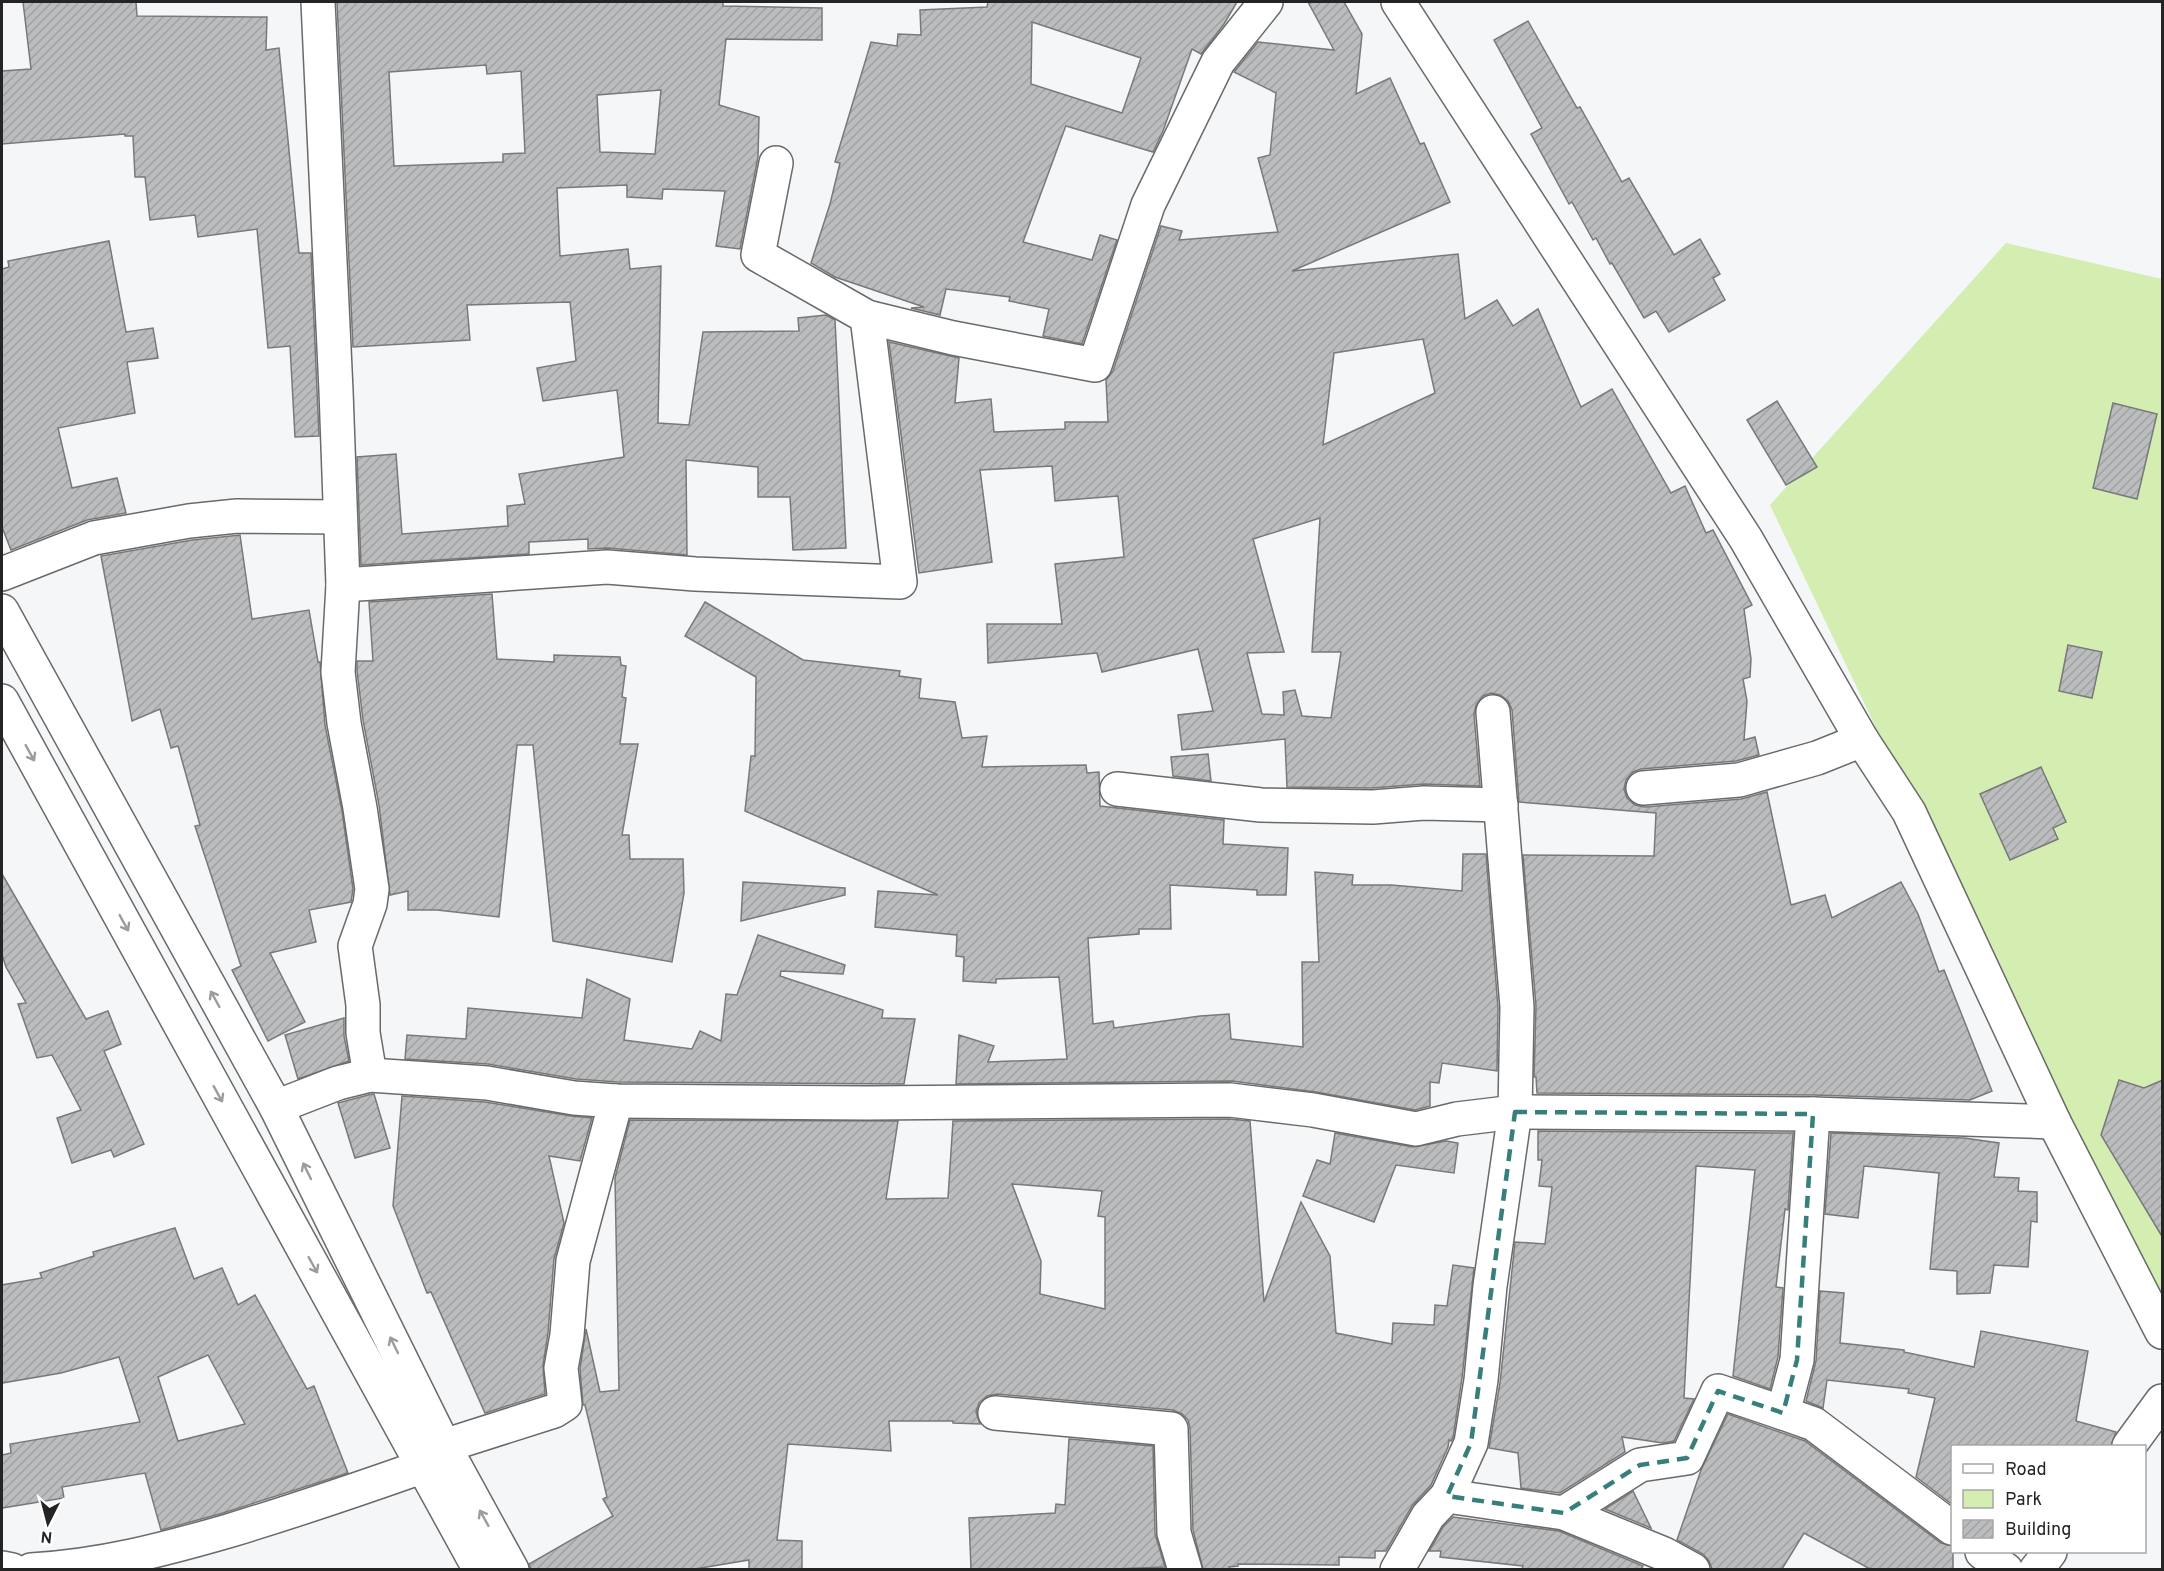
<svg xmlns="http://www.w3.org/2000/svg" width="2164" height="1571" font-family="Overpass,sans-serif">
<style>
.green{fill:#d4eeb2}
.building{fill:url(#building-hatch);stroke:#78797a;stroke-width:1.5;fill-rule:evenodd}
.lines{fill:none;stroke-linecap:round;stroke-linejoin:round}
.minor-casing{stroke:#696a6b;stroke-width:36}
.major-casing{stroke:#696a6b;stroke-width:36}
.minor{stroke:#fff;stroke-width:33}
.major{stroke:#fff;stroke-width:33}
.oneway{stroke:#9c9c9c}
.marked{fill:none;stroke:#377f7b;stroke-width:4.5;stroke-dasharray:12 8;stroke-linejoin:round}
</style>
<defs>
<pattern id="building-hatch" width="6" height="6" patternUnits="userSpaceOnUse" patternTransform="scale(1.5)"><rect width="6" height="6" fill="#bbbcbd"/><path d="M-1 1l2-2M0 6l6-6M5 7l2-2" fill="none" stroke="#a1a1a2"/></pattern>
</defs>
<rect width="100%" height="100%" fill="#f5f6f7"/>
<!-- green -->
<path class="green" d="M2006 243 2162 279V1300L1994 976 1770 505Z"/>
<!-- building -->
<g class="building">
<path d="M23 2H136L137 16 267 17 266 50 279 48 299 253H311L319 436 295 437 290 346 268 348 257 229 198 237 195 215 150 220 145 177H135L133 136H125V134L2 144V71L31 69Z"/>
<path d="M337 2H723V6L822 8V40L726 39 719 105 759 117 758 157 740 249 716 246 725 191 663 189 662 199 627 197V185L557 188 560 256 628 249 630 269 661 266 658 423 689 425 703 332 799 331 798 318 826 315 835 320 846 548 793 550 790 497H758V467L686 460 687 555 608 548 588 549V539L529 542V554L361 565 357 457 396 454 402 534 508 526 507 506 525 504 519 474 624 457 617 390 543 401 537 368 576 361 570 302 467 305 470 340 353 347ZM486 65 487 74 521 71 525 153 503 154V162L394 166 389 72ZM661 90 655 154 600 152 597 95Z"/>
<path d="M988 2H1237L1224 24 1201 54 1192 49 1163 131 1153 152 1066 126 1065 128 1023 242 1092 260 1100 235 1117 240 1082 344 1043 336 1049 309 1009 301 1010 297 946 289 940 315 911 308 924 307 835 277 811 263 830 204 840 163 835 162 871 42 897 46 898 34 921 35 920 10 987 7ZM1032 22 1141 58 1122 113 1031 84Z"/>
<path d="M1308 2H1344L1362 34 1356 94 1390 78 1420 144 1424 143 1450 202 1292 271 1458 254 1465 319 1497 300 1513 326 1538 309 1581 407 1612 389 1671 493 1685 486 1706 533 1713 530 1752 605 1744 609 1751 659 1750 677 1743 679 1747 701 1744 740 1755 737 1759 755 1736 761 1641 769 1633 772 1626 780 1624 789 1627 798 1635 805 1645 807 1741 799 1767 792 1791 905 1825 895 1832 918 1901 882 1918 914 1939 972 1944 970 1992 1091 1970 1100 1814 1095 1537 1093 1536 1077H1534L1536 1006 1523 855 1654 856 1656 813 1519 802 1512 710 1508 701 1500 695 1491 693 1483 696 1476 705 1474 714 1480 786 1424 784 1372 788 1287 787 1285 739 1182 750 1178 715 1213 711 1198 649 1102 672 1097 653 988 663 987 624H1062L1055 564 1124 557 1118 496 1055 501 1052 466 980 470 992 562 919 573 889 342 959 358 955 403 991 399 994 432 1065 429V422H1108L1106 380 1113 371 1161 226 1182 231 1179 240 1278 232 1258 158 1270 155 1276 93 1234 72 1258 42 1334 50ZM1423 339 1435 393 1323 445 1334 353ZM1320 518 1312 652H1341L1331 718 1302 716 1295 690 1283 692 1284 715 1262 714 1247 653 1284 652 1253 539Z"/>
<path d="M1528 21 1577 108 1580 107 1622 182 1629 178 1674 255 1700 239 1720 274 1713 278 1725 300 1669 332 1656 311 1644 318 1612 263 1610 264 1596 238 1593 240 1572 202 1569 204 1531 134 1542 128 1494 40Z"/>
<path d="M109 241 126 332 153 328 158 358 127 362 135 413 58 428 72 488 117 478 126 513 87 520 11 550 2 527V269L9 267 8 261Z"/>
<path d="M1777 401 1817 467 1786 485 1747 420Z"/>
<path d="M2113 403 2157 414 2137 499 2093 488Z"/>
<path d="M240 535 252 619 309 610 318 662H320L325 725 342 811 353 889 351 902 309 910 316 942 270 953 305 1022 268 1041 232 970 241 966 195 826 200 825 178 746 171 748 160 709 132 721 101 556 192 540Z"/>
<path d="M492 594 497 659 554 662V655L620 657 621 665 626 666 622 697 626 698 620 744H638L622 835H629L630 859H683L684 893 672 962 553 941 533 745H517L499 917 437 910H408V891L390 895 379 805 363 720 357 671V661H373L369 602Z"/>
<path d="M705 602 803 660 900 671 899 676 921 679 919 698 955 702 962 738 987 736 982 767 1086 765 1087 773 1099 772 1100 806 1224 820 1223 844 1288 848 1286 895H1257V890L1170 885 1171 929H1139V934L1088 938 1093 1024 1113 1021 1114 1028 1200 1016 1229 1014 1231 1039 1303 1047 1302 962H1319L1315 872 1353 875 1352 885H1391L1462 891 1463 854H1486L1498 1008 1497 1071 1442 1063 1439 1083 1430 1082V1106L1415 1110 1316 1092 1232 1081 956 1084 959 1035 994 1046 988 1062 1067 1059 1059 977 996 979V983L963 981 964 957 956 956 957 935 875 927 878 891 938 895 745 811 751 756H755L756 677 685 636Z"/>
<path d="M2068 645 2102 652 2092 698 2059 691Z"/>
<path d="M1208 754 1211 781 1173 776 1171 757Z"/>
<path d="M2041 767 2066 822 2053 828 2058 839 2010 860 1980 794Z"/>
<path d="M2 874 86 1019 108 1011 121 1044 104 1051 144 1144 114 1157 111 1150 72 1163 57 1118 81 1110 52 1055 37 1058 18 1004 26 1003 6 967 2 955Z"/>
<path d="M743 882 845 888V895L741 921Z"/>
<path d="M758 935 845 965 843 974 781 971 780 976 883 1010 882 1018 915 1019 904 1084 617 1082 576 1079 488 1064 405 1059 407 1035 466 1039 468 1008 582 1018 587 979 630 999 624 1040 692 1049 700 1031 721 1041 726 994 737 995Z"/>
<path d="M344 1018V1036L349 1061 298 1079 285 1035Z"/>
<path d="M2119 1080 2144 1088 2163 1080V1238L2101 1135Z"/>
<path d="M372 1094H374L390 1148 355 1158 338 1103Z"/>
<path d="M402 1096 485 1102 571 1116 592 1118 580 1161 549 1156 564 1223 554 1259 548 1333 543 1365 545 1394 485 1413 431 1292 427 1293 393 1206Z"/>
<path d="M1229 1119 1250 1121 1264 1302 1301 1202 1330 1256 1336 1333 1392 1344 1393 1323 1434 1325 1435 1305 1447 1306 1453 1265 1474 1268 1462 1378 1453 1438 1451 1441 1449 1440 1448 1447 1431 1485 1412 1506 1386 1551H1375V1558L1339 1557V1565L1238 1564V1566L1229 1567 1230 1569H1203L1193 1530 1190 1428 1188 1420 1182 1414 1173 1410 997 1394 987 1396 979 1403 976 1412 980 1424 953 1423V1421H889L891 1451 788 1444 777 1540 802 1541V1569H749V1560L695 1569H531L529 1564 613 1516 603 1499 607 1497 585 1405H583L580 1369 586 1329 600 1392 619 1390 615 1178 630 1120 898 1121 886 1199 948 1198 953 1121ZM1012 1184 1102 1191 1098 1216 1105 1217V1309L1040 1294 1041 1261Z"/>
<path d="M1538 1131 1793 1133 1788 1210 1785 1209 1776 1287 1783 1288 1778 1357 1770 1389 1733 1376 1755 1170 1696 1166 1684 1398 1694 1399 1674 1441 1663 1443 1622 1437 1625 1452 1560 1493 1521 1488 1518 1453 1489 1448 1500 1383 1515 1242 1545 1244 1552 1187 1539 1186 1542 1160H1538Z"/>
<path d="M1335 1133 1413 1147 1446 1141 1458 1143 1454 1173 1396 1165 1374 1222 1303 1196 1317 1160 1330 1164Z"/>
<path d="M1831 1133 1964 1138 1999 1143 1994 1177 2019 1178 2018 1191 2037 1192V1222L2031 1221 2028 1267 1994 1265 1990 1293 1957 1294V1271L1930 1269 1939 1173 1864 1166 1858 1218 1825 1214Z"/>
<path d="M175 1228 194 1279 222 1268 238 1305 255 1295 307 1389 314 1386 348 1473 223 1513 161 1530 145 1473 62 1487 64 1498 2 1508V1455L11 1453 10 1444 140 1422 119 1357 61 1373 2 1383V1285L42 1278 40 1273 94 1256 93 1252ZM208 1355 245 1424 178 1441 158 1377Z"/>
<path d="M1820 1291 1844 1293 1840 1343 1904 1350V1352L1974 1367 1981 1331 2088 1351 2076 1421 2116 1432 2111 1446H1953V1505L1916 1477 1935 1398 1908 1393 1909 1389 1827 1380 1823 1408 1806 1401 1816 1361Z"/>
<path d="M1728 1414 1805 1441 1941 1543 1953 1546V1569H1870L1804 1533 1782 1569H1712L1709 1561 1703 1554 1677 1540 1701 1470Z"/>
<path d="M1069 1439 1153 1446 1155 1534 1165 1567 1114 1569H971L969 1518 1055 1513 1056 1504 1065 1505Z"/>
<path d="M1633 1491 1634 1493 1651 1528 1605 1509Z"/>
<path d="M1453 1517 1559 1531 1643 1566 1641 1569H1522L1523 1566 1440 1557 1441 1551H1429L1443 1527Z"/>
</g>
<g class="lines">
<!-- minor casing -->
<g class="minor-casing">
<g id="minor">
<path d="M318 2 336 391 343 585 338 672 344 723 360 808 372 889 370 904 355 946 363 1005V1033L370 1075"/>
<path d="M1398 2 1746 539 1862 740 1909 812 2054 1122 2162 1332"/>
<path d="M776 163 758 255 867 317 953 338 1095 365 1148 205 1218 62 1266 2"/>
<path d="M2 574 94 538 189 521 237 516 340 517"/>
<path d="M343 585 607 567 695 574 900 582 867 317"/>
<path d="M1643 788 1739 780 1817 758 1862 740"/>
<path d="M1117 789 1261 805 1373 807 1424 803 1501 805"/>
<path d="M276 1107 338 1083 370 1075 487 1083 574 1098 616 1101 867 1103 1230 1100 1313 1110 1416 1129 1457 1119 1515 1112 1813 1114 2054 1122"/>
<path d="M1813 1114 1797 1360 1783 1413 1814 1424 1952 1528"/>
<path d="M995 1413 1171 1429 1174 1533 1185 1570"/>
<path d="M444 1446 554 1411 565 1404 561 1368 567 1335 573 1261 616 1101"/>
<path d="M2129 1446 2162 1401"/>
<path d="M1447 1496 1564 1513 1664 1554 1693 1570"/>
<path d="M1564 1513 1640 1465 1687 1458 1718 1391 1783 1413"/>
<path d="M1982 1552 2006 1570"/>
<path d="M2 1568 12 1570"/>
<path d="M31 1570C101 1566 162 1550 228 1531 294 1511 359 1489 424 1466"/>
<path d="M1397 1570 1428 1516 1447 1496 1471 1443 1481 1380 1490 1286 1515 1112 1517 1007 1493 712"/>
<path d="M2036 1570 2050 1552"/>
</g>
</g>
<!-- major casing -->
<g class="major-casing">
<g id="major">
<path d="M2 611 276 1107 444 1446 512 1570"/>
<path d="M2 701 480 1570"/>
</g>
</g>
<!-- minor -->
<use href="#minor" class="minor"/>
<!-- major -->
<use href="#major" class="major"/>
</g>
<!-- one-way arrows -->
<defs><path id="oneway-shaft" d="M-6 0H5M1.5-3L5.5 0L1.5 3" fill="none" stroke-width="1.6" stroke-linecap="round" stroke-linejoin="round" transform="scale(1.5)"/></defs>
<g class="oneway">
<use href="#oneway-shaft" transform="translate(30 753) rotate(61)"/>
<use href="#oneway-shaft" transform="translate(124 923) rotate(61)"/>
<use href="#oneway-shaft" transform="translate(215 999) rotate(-119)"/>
<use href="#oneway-shaft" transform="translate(218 1094) rotate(61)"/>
<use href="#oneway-shaft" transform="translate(307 1171) rotate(-116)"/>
<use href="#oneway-shaft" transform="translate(313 1265) rotate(61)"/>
<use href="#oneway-shaft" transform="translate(394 1345) rotate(-116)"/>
<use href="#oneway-shaft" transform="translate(484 1518) rotate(-119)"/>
</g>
<!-- marked area -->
<path class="marked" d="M1515 1112 1813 1114 1797 1360 1783 1413 1718 1391 1687 1458 1640 1465 1564 1513 1447 1496 1471 1443Z"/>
<!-- border -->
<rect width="2164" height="1571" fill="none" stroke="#242424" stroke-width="6"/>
<!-- legend -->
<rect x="1951" y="1445" width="195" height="108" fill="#ffffff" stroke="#a7a7a7" stroke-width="1.5"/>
<rect x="1963" y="1464" width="30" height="9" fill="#ffffff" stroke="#a7a7a7" stroke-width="1.5"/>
<text x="2005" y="1475" font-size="18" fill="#242424">Road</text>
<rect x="1963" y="1490" width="30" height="18" fill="#d4eeb2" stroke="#a7a7a7" stroke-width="1.5"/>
<text x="2005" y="1505" font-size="18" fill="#242424">Park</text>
<rect x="1963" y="1520" width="30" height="18" fill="url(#building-hatch)" stroke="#a7a7a7" stroke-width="1.5"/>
<text x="2005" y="1535" font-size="18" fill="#242424">Building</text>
<!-- north arrow -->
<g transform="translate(48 1523) rotate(186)" stroke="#ffffff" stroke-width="4.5" paint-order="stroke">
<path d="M0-4.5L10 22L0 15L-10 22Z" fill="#242424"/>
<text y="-9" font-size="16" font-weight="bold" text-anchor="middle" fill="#242424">N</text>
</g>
</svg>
